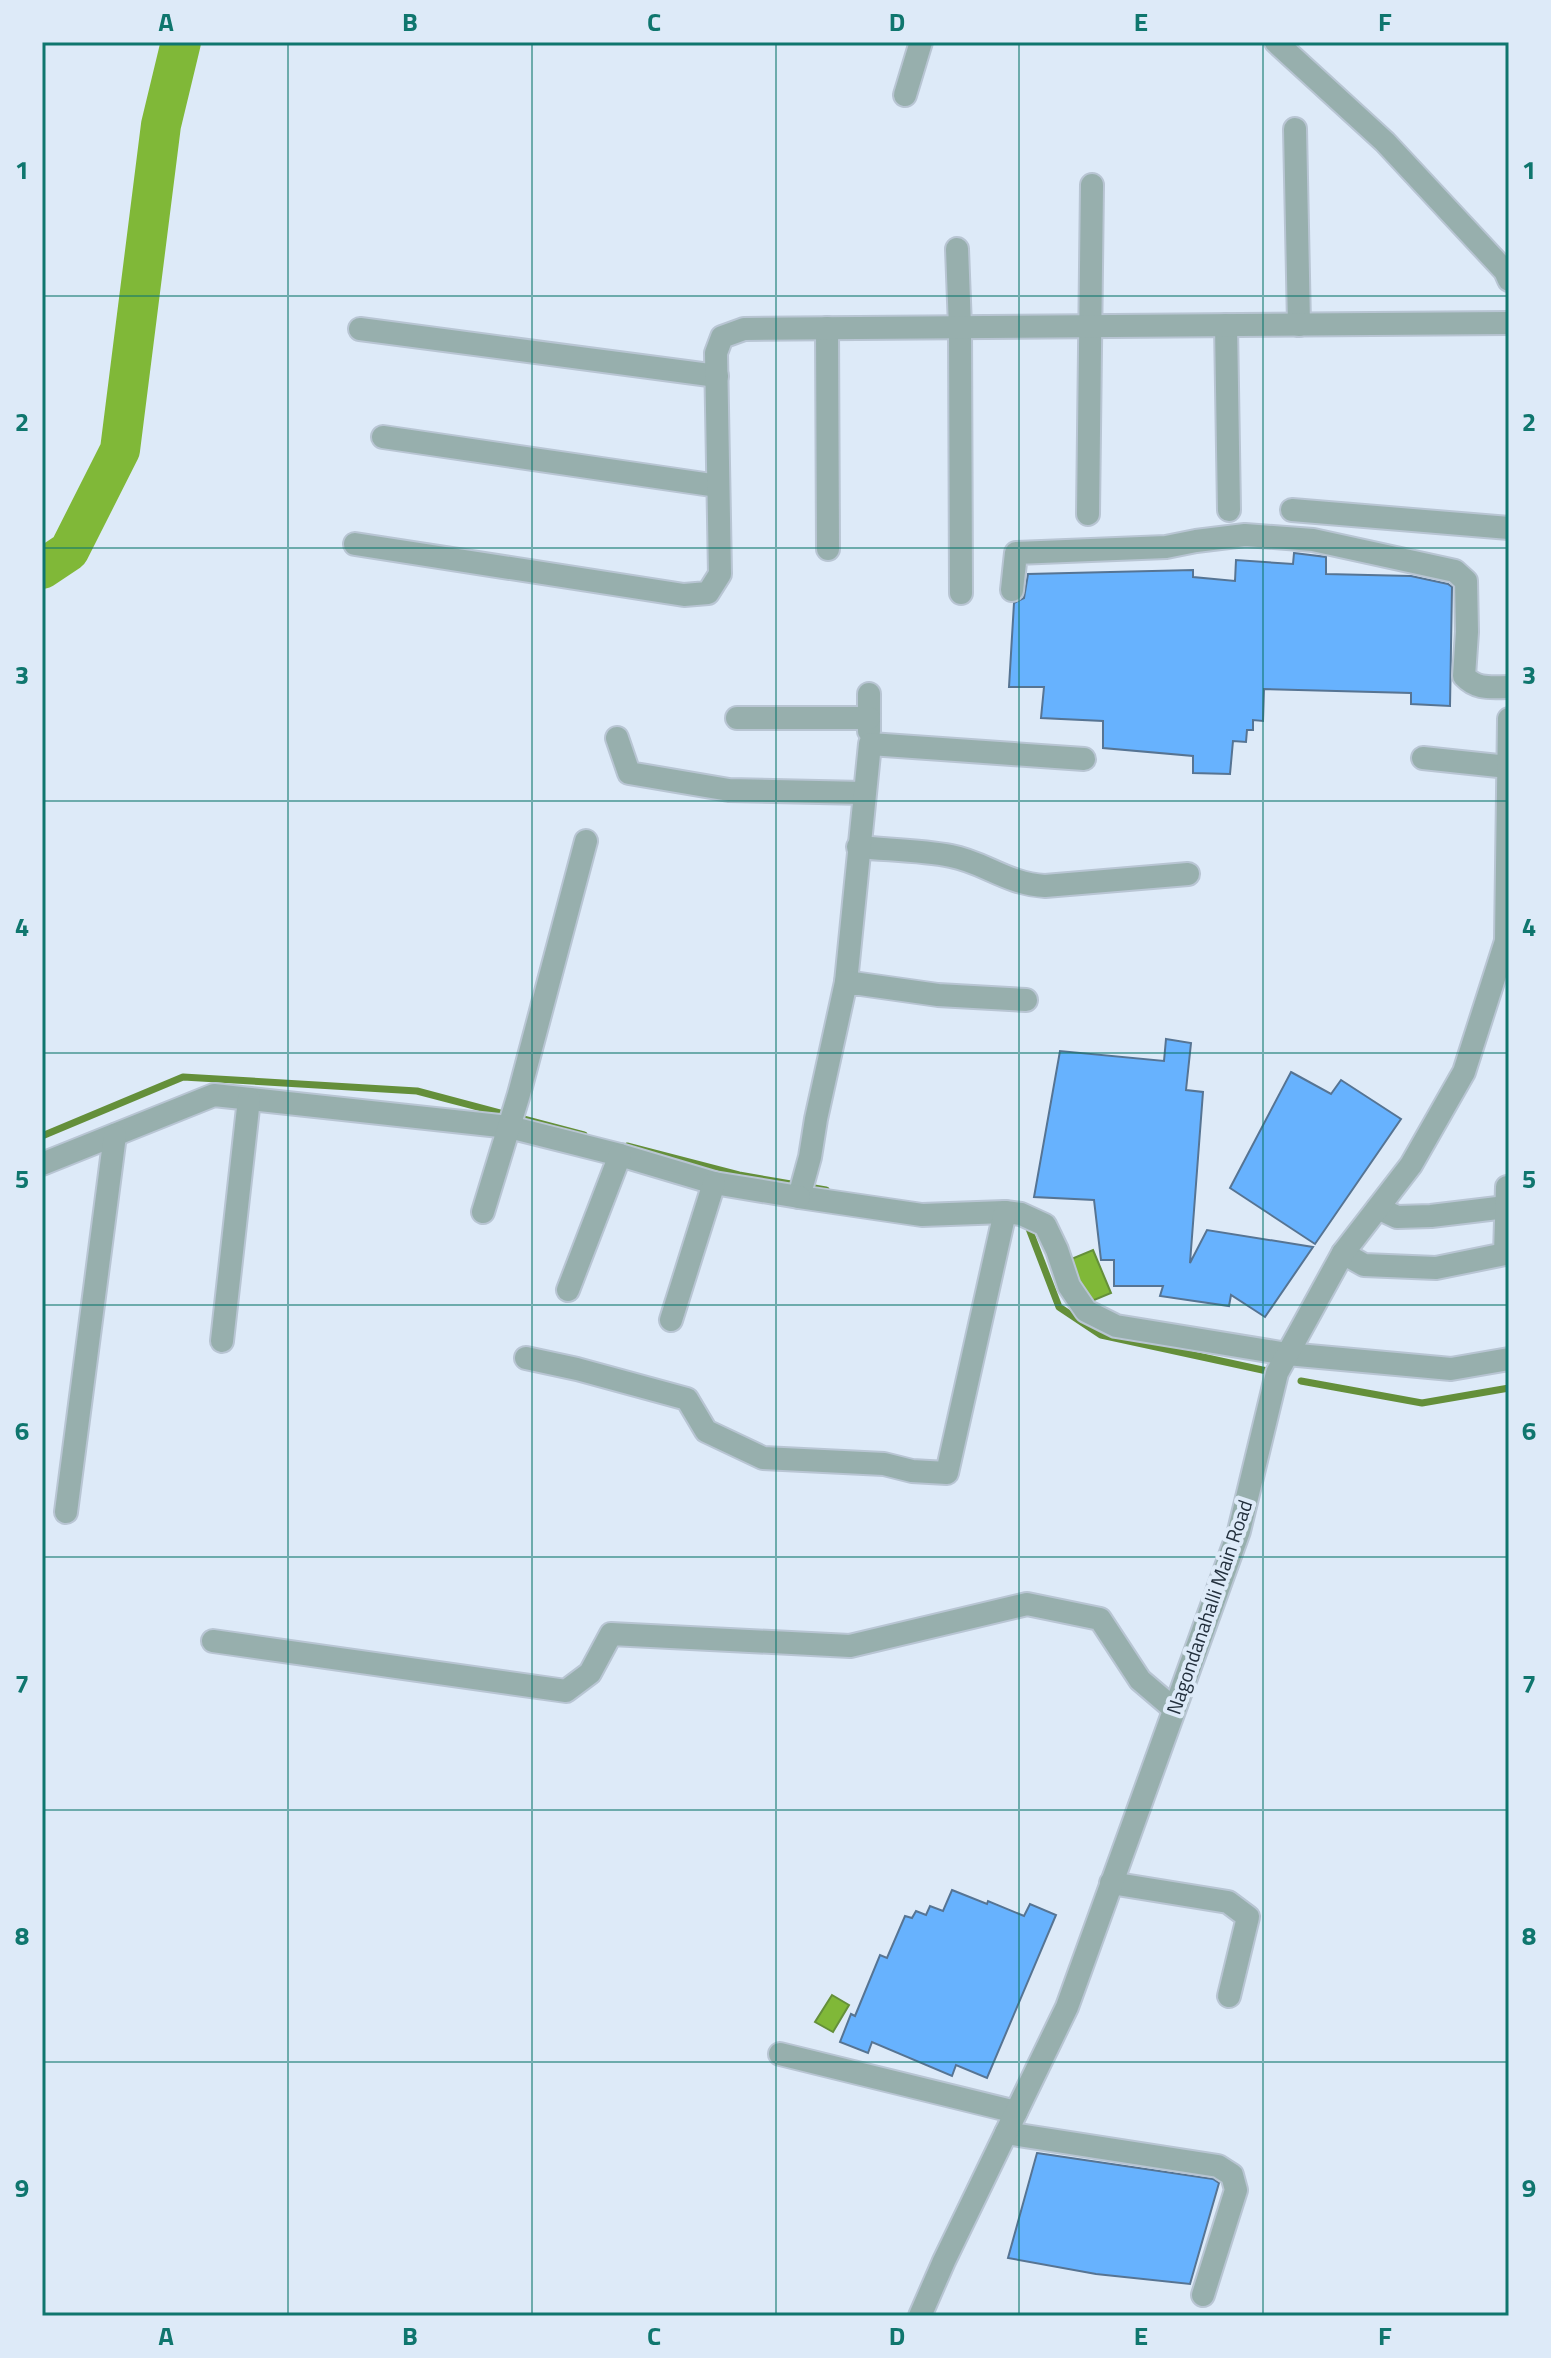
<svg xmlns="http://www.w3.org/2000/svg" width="1551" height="2358" font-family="'Titillium Web',sans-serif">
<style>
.water{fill:#80b838;stroke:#648f3a;stroke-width:2}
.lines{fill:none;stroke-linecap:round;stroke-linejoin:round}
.stream{stroke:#648f3a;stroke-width:7}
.river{stroke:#80b838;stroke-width:40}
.building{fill:#67b2fe;stroke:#567493;stroke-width:2}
.minor-casing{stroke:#b8c5d3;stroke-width:26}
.minor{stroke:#97afad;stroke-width:22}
.grid{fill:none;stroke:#0f766e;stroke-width:2;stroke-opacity:0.55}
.labels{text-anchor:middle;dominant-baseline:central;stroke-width:8;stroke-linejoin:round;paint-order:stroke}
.street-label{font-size:20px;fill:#23303d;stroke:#ddeaf8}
.neatline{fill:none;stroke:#0f766e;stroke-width:3}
.grid-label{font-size:26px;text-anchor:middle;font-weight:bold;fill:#0f766e}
</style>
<rect width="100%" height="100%" fill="#ddeaf8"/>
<!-- water -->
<g class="water">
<path d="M1093 1250 1111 1293 1087 1303 1069 1260Z"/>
<path d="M832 1995 849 2005 833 2032 815 2022Z"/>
</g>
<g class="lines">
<!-- stream -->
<g class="stream">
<path d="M42 1136 183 1077 417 1091 584 1135"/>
<path d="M627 1146 739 1175 826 1190"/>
<path d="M1025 1225 1028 1226 1059 1307 1101 1335 1267 1371"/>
<path d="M1301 1381 1422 1403 1509 1388"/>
</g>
<!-- river -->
<path class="river" d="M42 569 69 551 120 450 161 125 181 42"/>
</g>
<!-- building -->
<g class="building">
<path d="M1294 553 1326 557V574L1411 576 1448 584 1452 587 1450 706 1411 704V693L1264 689 1263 721 1253 720V730H1247L1246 742 1233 741 1230 774 1193 773V756L1103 748V721L1041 718 1044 687H1009L1014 603 1024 598 1028 574 1193 570V577L1235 581 1236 560 1293 564Z"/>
<path d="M1166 1039 1191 1043 1186 1090 1203 1092 1190 1263 1207 1230 1313 1247 1265 1317 1231 1295 1229 1306 1160 1296 1163 1286H1114V1260H1101L1094 1200 1034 1197 1060 1051 1164 1061Z"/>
<path d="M1291 1072 1331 1094 1341 1080 1401 1119 1315 1244 1230 1188Z"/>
<path d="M952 1890 987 1904 988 1901 1024 1916 1030 1904 1056 1915 987 2078 956 2065 952 2076 872 2042 868 2053 840 2042 851 2014 855 2016 880 1955 887 1958 905 1916 912 1918 916 1911 926 1915 930 1906 943 1911Z"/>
<path d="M1037 2153 1213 2179 1219 2183 1190 2284 1096 2274 1008 2258Z"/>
</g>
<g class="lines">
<!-- minor casing -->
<g class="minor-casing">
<g id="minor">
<path d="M1276 42 1385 142 1505 271 1509 280"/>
<path d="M905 95 921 42"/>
<path d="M1295 129 1299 325"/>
<path d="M957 249 960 327 961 593"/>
<path d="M1226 325 1229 510"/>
<path d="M827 328 828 549"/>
<path d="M360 329 717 376"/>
<path d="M383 437 718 486"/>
<path d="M1292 510 1509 528"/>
<path d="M1088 514 1092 185"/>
<path d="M355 544 684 595 708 593 720 574 716 353 722 337 744 329 1509 323"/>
<path d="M1012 590 1016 553 1166 547 1196 541 1245 535 1313 540 1455 571 1466 581 1467 632 1464 676C1477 690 1491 687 1509 687"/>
<path d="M869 694V731"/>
<path d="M737 718H869"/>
<path d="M617 738 629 773 729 790 864 793"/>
<path d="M1423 758 1508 767"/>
<path d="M858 847C888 850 921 850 951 856 984 862 1007 884 1045 886L1188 874"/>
<path d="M846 982 870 744 1084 759"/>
<path d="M1026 1000 938 995 846 982 816 1119 810 1157 799 1197 922 1215 1005 1212 1021 1214 1045 1225 1057 1250 1069 1286 1086 1311 1116 1326 1287 1354 1451 1369 1509 1359"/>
<path d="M42 1164 214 1095 509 1127 620 1155 714 1183 799 1197"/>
<path d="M1378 1208 1397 1217 1431 1216 1506 1207"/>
<path d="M483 1212 519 1094 586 841"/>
<path d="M1343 1253 1364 1265 1436 1268 1505 1254 1507 1187"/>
<path d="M568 1290 620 1155"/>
<path d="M671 1320 714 1183"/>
<path d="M222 1341 249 1099"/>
<path d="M526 1358 577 1369 687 1399 706 1431 763 1458 884 1464 912 1471 947 1473 1005 1212"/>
<path d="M66 1512 115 1135"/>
<path d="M213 1641 566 1691 590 1673 611 1634 850 1646 1027 1604 1100 1619 1140 1680 1174 1709"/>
<path d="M1111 1883 1228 1902 1248 1917 1229 1996"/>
<path d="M780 2054 1016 2112"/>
<path d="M1006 2133 1218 2166 1232 2175 1236 2190 1203 2295"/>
<path d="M920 2316 944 2261 1067 2007 1239 1531 1277 1373 1343 1253 1411 1165 1464 1072 1506 941 1509 719"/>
</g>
</g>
<!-- minor -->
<use href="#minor" class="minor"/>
</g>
<!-- grid -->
<path class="grid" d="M288 42V2316M532 42V2316M776 42V2316M1019 42V2316M1263 42V2316M42 296H1509M42 548H1509M42 801H1509M42 1053H1509M42 1305H1509M42 1557H1509M42 1810H1509M42 2062H1509"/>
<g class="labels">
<!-- street labels -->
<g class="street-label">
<text transform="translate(1209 1607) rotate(-71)">Nagondanahalli Main Road</text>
</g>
</g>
<!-- border -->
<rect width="1551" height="2358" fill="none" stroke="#ddeaf8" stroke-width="88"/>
<rect x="44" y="44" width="1463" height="2270" class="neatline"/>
<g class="grid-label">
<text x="166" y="31">A</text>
<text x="410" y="31">B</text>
<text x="654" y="31">C</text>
<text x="897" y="31">D</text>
<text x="1141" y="31">E</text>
<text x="1385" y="31">F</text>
<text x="22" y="179">1</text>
<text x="1529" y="179">1</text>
<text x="22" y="431">2</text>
<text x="1529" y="431">2</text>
<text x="22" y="684">3</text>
<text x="1529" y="684">3</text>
<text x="22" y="936">4</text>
<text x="1529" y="936">4</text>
<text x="22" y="1188">5</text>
<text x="1529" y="1188">5</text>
<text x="22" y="1440">6</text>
<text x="1529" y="1440">6</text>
<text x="22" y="1693">7</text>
<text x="1529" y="1693">7</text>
<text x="22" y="1945">8</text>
<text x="1529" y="1945">8</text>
<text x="22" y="2197">9</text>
<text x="1529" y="2197">9</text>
<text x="166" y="2345">A</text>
<text x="410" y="2345">B</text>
<text x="654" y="2345">C</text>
<text x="897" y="2345">D</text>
<text x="1141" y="2345">E</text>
<text x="1385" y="2345">F</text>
</g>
</svg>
